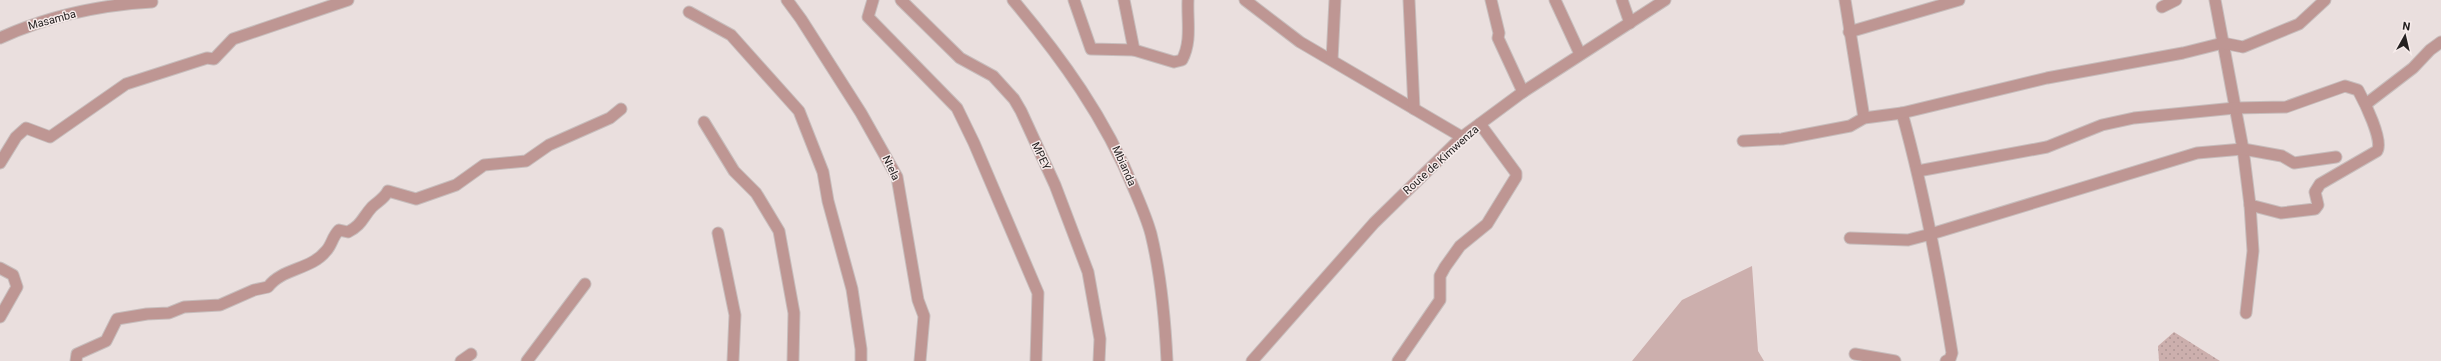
<svg xmlns="http://www.w3.org/2000/svg" width="2441" height="361" font-family="Roboto,sans-serif">
<style>
.grass{fill:url(#grass-dots)}
.green{fill:#ccafad}
.lines{fill:none;stroke-linecap:round;stroke-linejoin:round}
.minor-casing{stroke:#c7bdbc;stroke-width:13}
.minor{stroke:#be9693;stroke-width:11}
.labels{text-anchor:middle;dominant-baseline:central;stroke-width:3;stroke-linejoin:round;paint-order:stroke}
.street-label{font-size:11px;fill:#252121;stroke:#f7eceb}
</style>
<defs>
<pattern id="grass-dots" width="8" height="8" patternUnits="userSpaceOnUse"><rect width="8" height="8" fill="#ccafad"/><path d="M2 2h.1M6 6h.1" fill="none" stroke="#af9695" stroke-width="1.8" stroke-linecap="round"/></pattern>
</defs>
<rect width="100%" height="100%" fill="#eadfde"/>
<!-- grass -->
<path class="grass" d="M2174 332 2220 361H2159L2158 346Z"/>
<!-- green -->
<path class="green" d="M1752 266 1758 351 1764 361H1632L1682 300Z"/>
<g class="lines">
<!-- minor casing -->
<g class="minor-casing">
<g id="minor">
<path d="M787 0 801 19 861 113 897 177 918 300 924 316 920 361"/>
<path d="M873 0 868 17 957 108 974 143 1038 293 1036 361"/>
<path d="M901 0 960 58 993 76 1014 99 1021 111 1055 185 1088 272 1100 339 1099 361"/>
<path d="M1013 0C1062 58 1105 118 1134 189 1140 203 1147 219 1151 234 1161 275 1165 319 1167 361"/>
<path d="M1074 0 1091 49 1134 50 1174 62 1182 60C1192 41 1187 21 1188 0"/>
<path d="M1124 0 1134 50"/>
<path d="M1245 0 1300 42 1462 137"/>
<path d="M1409 0 1414 109"/>
<path d="M1491 0 1499 33 1498 38 1523 92"/>
<path d="M1555 0 1580 54"/>
<path d="M1622 0 1630 23"/>
<path d="M1845 0 1864 118"/>
<path d="M2215 0 2243 149 2250 205 2253 251 2246 313"/>
<path d="M2162 7 2176 0"/>
<path d="M689 12 731 35 799 111 823 172 828 201 852 289 861 349V361"/>
<path d="M1849 32 1959 0"/>
<path d="M0 38C48 16 100 5 152 2"/>
<path d="M1332 60 1335 0"/>
<path d="M2366 104 2413 68 2430 50 2441 42"/>
<path d="M1902 113C1924 192 1939 272 1952 353L1950 359 1946 361"/>
<path d="M704 122 734 171 756 193 779 231 794 313 793 361"/>
<path d="M1743 141 1782 139 1850 126 1864 118 1902 113 2047 78 2183 53 2223 43 2243 47 2299 24 2325 0"/>
<path d="M0 163 16 137 26 128 50 137 126 84 207 58 214 59 233 39 348 0"/>
<path d="M1918 171 2047 147 2102 125 2134 118 2235 108 2286 107 2345 86 2358 90C2364 101 2384 141 2377 151L2320 184 2315 192 2318 205 2315 209 2281 213 2250 205"/>
<path d="M718 233 735 315 733 361"/>
<path d="M1850 238 1908 240 1931 234 2197 153 2243 149 2282 156 2294 163 2336 157"/>
<path d="M0 268 13 275 17 287 0 317"/>
<path d="M1855 354 1895 361"/>
<path d="M76 361 77 354 106 341 117 319 147 314 169 313 184 307 220 305 254 290 268 287C282 268 311 270 326 251 332 245 332 237 339 230L348 232C362 225 362 218 372 207 378 201 384 199 388 191L416 199 456 185 484 165 526 161 549 145 610 118 621 109"/>
<path d="M461 361 471 354"/>
<path d="M527 361 585 284"/>
<path d="M1252 361 1374 223 1462 137 1523 92 1665 0"/>
<path d="M1398 361 1440 300V276L1445 267 1460 246 1487 224 1516 177V173L1480 124"/>
</g>
</g>
<!-- minor -->
<use href="#minor" class="minor"/>
</g>
<g class="labels">
<!-- street labels -->
<g class="street-label">
<text transform="translate(52 20) rotate(-15)">Masamba</text>
<text transform="translate(1041 156) rotate(65)">MPEY</text>
<text transform="translate(1441 160) rotate(-42)">Route de Kimwenza</text>
<text transform="translate(1124 166) rotate(66)">Mbianda</text>
<text transform="translate(891 168) rotate(65)">Ntela</text>
</g>
</g>
<!-- north arrow -->
<g transform="translate(2405 36) rotate(8)" stroke="#f7eceb" stroke-width="3" paint-order="stroke">
<path d="M0-3L7 15L0 10L-7 15Z" fill="#252121"/>
<text y="-6" font-size="11" font-weight="bold" text-anchor="middle" fill="#252121">N</text>
</g>
</svg>
